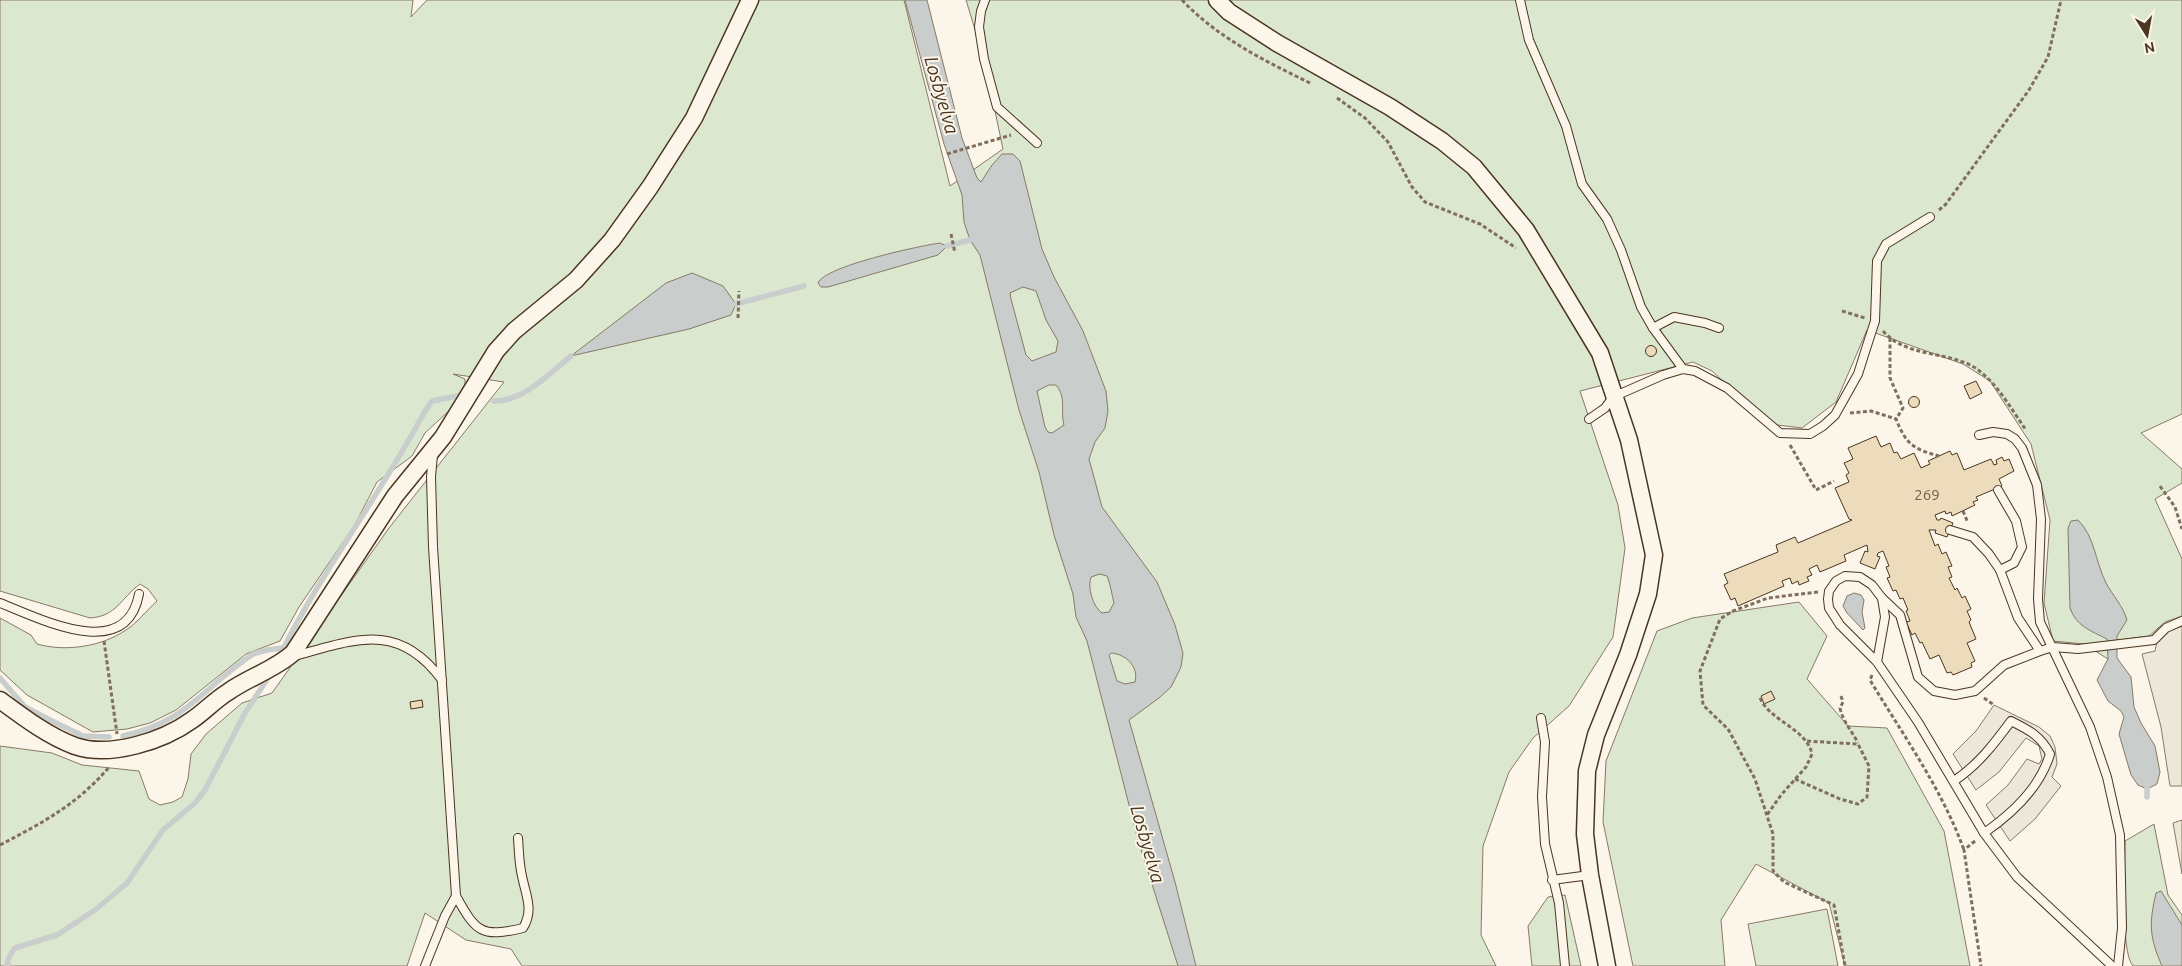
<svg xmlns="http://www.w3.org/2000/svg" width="2182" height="966" font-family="Ubuntu,sans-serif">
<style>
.green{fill:#dce7d0;stroke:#887966}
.parking{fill:#ede7d9;stroke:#887966}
.water{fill:#c9cecd;stroke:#887966;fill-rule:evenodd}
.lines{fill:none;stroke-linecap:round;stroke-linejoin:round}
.stream{stroke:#c9cecd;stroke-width:5.5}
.building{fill:#ecdcbc;stroke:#4a3520}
.lane-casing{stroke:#4a3520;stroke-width:10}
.street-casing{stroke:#4a3520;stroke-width:19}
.path{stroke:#7f6f5c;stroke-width:3;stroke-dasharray:4 2.5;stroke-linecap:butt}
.lane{stroke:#fbf6e9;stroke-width:8}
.street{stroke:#fbf6e9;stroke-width:16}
.labels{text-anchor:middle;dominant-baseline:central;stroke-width:4;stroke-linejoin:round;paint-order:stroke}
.number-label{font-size:15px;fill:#725f47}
.water-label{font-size:19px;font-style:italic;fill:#4a3520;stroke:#fbf6e9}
</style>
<rect width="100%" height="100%" fill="#fbf6e9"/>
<!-- green -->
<g class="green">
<path d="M0 0H413L411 17 427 0H904L950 186 1003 149 984 59 966 0H2182V414L2141 433 2182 469V483L2155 499 2182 559V616L2165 622 2149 636 2118 640 2108 659 2084 644 2053 641 2044 603 2050 520 2031 444 1990 381 1963 364 1867 330 1836 402 1802 428 1769 424 1712 371 1693 362 1580 391 1618 505 1625 548 1613 637 1569 706 1533 738 1509 772 1483 846 1481 935 1496 966H522L511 949 466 940 425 913 407 966H0V746L52 753 82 765 139 771 149 799 160 805 173 802 182 797 188 779 191 754 206 734 242 703 272 693 389 528 504 382 453 374 465 379V384L454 406 425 433 412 456 377 482 354 526 299 607 280 641 246 654 176 710 150 723 127 729 93 732 27 695 0 670V618L31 635 37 644C65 652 101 647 126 630 137 623 147 610 157 601L148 589 140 584C120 599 117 616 90 618L0 591Z"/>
<path d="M1799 602 1827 636 1807 679 1848 726 1887 728 1944 831 1970 966H1845L1829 903 1756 864 1721 920 1725 966H1633L1603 822 1606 761 1657 631 1692 618Z"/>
<path d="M2154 824 2168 895 2182 915V966H2133C2120 952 2125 864 2125 841Z"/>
<path d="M1565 895 1581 966H1532L1528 926 1548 897Z"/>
<path d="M1827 909 1838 966H1756L1748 924Z"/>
</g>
<!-- parking -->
<g class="parking">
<path d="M2182 623V786H2170L2161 727 2142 654 2155 651 2157 641 2163 633Z"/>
<path d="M1994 705 2039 727 2050 736 2055 747 2057 764 2052 777 2061 786 2035 819 2010 841 1986 805 2008 785 2027 759 2039 764 2042 759 2039 746 2026 738 1999 772 1976 790 1953 754 1976 731Z"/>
<path d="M2182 820V874L2173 823Z"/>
</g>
<!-- water -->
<g class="water">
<path d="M905 0H927L962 138 977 178 981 182 992 165 1002 154H1013L1020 161 1042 249 1054 277 1083 331 1106 391 1108 411 1105 428 1095 442 1089 459 1102 507 1157 582 1175 625 1183 653 1181 667 1171 687 1159 698 1129 720 1175 882 1196 966H1178L1138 840 1087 641 1076 617 1073 594 1054 535 1039 472 1019 410 980 255 970 240 964 222 962 195 944 144ZM1023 287 1036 291 1046 320 1058 341 1056 352 1032 361 1026 355 1011 299 1010 293ZM1049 385H1056C1067 398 1060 410 1064 425L1052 433 1048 432 1045 427 1037 391ZM1100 574 1107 576C1110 583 1112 595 1114 603L1109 612 1102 613C1093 607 1087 587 1091 577ZM1111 653C1126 654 1139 667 1135 682L1125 684 1117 681 1109 655Z"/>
<path d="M940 243 947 246 938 255 828 287H821L818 283C825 266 919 246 940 243Z"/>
<path d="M692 273 723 286 736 304 731 315 689 329 571 356 666 283Z"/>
<path d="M2078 520C2095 537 2095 561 2106 583 2113 596 2123 606 2127 620L2117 636V658L2131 677 2134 707 2141 723 2155 746 2160 772 2157 784 2147 789 2138 785 2131 775 2119 734 2124 717 2121 711 2108 701 2097 680 2108 659 2107 639C2091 631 2076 626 2070 608L2068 528 2071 521Z"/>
<path d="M1854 593 1861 595 1864 600 1862 612 1865 628 1863 630 1847 613 1843 606 1847 596Z"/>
<path d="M2161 891 2182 925V966H2162C2149 937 2149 923 2156 893Z"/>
</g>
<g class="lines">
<!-- stream -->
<g class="stream">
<path d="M947 246 970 240"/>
<path d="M736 304 804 286"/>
<path d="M494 401C523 402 550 373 571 356"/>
<path d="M281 653C323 569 381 494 425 411L432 401 462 395"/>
<path d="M0 678 25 707 50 720 83 736 109 737"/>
<path d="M123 736C188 722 203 687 253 654L267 650 283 648"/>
<path d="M2147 781V797"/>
<path d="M7 966 9 957 15 948 57 935 95 910 127 883 163 830 195 803 205 790 245 713 268 678"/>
</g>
</g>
<!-- building -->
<g class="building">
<circle cx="1651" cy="351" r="5.5"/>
<path d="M1976 381 1982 393 1970 399 1964 386Z"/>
<circle cx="1914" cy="402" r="5.5"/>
<path d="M1876 436 1881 447 1890 443 1894 453 1897 452 1901 459 1914 453 1921 468 1930 464 1928 461 1950 451 1952 455 1957 453 1964 470 1991 459 1994 465 1997 464 1996 460 2002 457 2004 461 2009 459 2014 471 1999 479 2002 486 1976 497 1978 500 1973 502 1975 505 1952 516 1951 512 1946 514 1945 511 1935 515 1937 520H1940L1941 518 1953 523 1947 537 1935 533 1936 530H1929L1935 546 1938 544 1942 554 1946 552 1952 566 1948 567 1952 577 1949 578 1955 590 1957 588 1962 598 1965 596 1971 609 1967 611 1971 620 1969 622 1976 639 1967 643 1975 661 1971 663 1972 667 1953 675 1951 672 1947 673 1939 655 1930 659 1922 642 1920 643 1915 633 1912 635 1906 622 1910 621 1906 611 1908 610 1903 598 1900 599 1896 590 1893 591 1887 578 1890 577 1886 567 1889 566 1883 551 1878 553 1877 556 1880 557 1875 569 1860 563 1865 551 1868 552 1867 545 1844 555 1846 561 1820 572 1817 565 1809 569 1812 575 1807 577 1809 581 1799 585 1798 581 1792 584 1790 578 1782 581 1784 586 1738 606 1735 598 1731 600 1724 585 1728 583 1724 574 1778 552 1776 545 1795 537 1798 543 1852 520 1849 519 1835 488 1849 482 1846 475 1849 473 1844 463 1853 459 1848 448Z"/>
<path d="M1771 691 1775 699 1764 704 1761 696Z"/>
<path d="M422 700 423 707 411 709 410 702Z"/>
</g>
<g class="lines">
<!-- lane casing -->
<g class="lane-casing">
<g id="lane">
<path d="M985 0 981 11 979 27 984 59 997 107 1037 143"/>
<path d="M1520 0 1529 40 1566 126 1582 184 1607 219 1621 250 1641 307 1653 328 1683 369"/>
<path d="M1653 328 1674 317 1705 323 1719 328"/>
<path d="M1589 419 1605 408 1613 397 1663 375 1683 369 1695 371 1727 388 1780 433 1810 434 1823 426 1835 415 1858 374 1864 355 1875 321 1877 261 1886 244 1930 217"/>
<path d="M1979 435 1993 432 2007 434 2015 439 2022 448 2037 485 2041 519 2038 599 2040 622 2090 727 2107 777 2120 835 2122 928 2118 966"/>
<path d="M433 455 431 477 433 547 456 896C476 932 481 938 523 928 534 910 526 896 522 876 519 864 519 851 518 838"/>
<path d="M1998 490 2016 521 2022 547 2014 563 2000 570"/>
<path d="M1950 530 1973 537 1989 554 2000 570 2018 618 2040 651 2053 647 2078 649 2154 640 2166 628 2182 621"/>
<path d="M1882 598 1900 615 1918 677 1934 691 1955 695 1975 691 2004 665 2040 651"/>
<path d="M0 603C39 618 126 664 139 594"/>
<path d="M294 656C354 640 398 620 442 680"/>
<path d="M1877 662 1885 617 1882 598 1872 585 1860 577 1845 576 1836 581 1829 591 1828 599 1829 608 1840 625 1877 662 1918 722 1984 833 2017 877 2112 966"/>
<path d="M1541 718 1545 742 1542 797 1545 844 1559 903 1565 966"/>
<path d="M1954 781C1978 765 1994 744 2011 721 2029 730 2041 736 2050 754 2040 788 2013 813 1984 833"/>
<path d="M1552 880 1590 875"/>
<path d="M425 966 445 916 456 896"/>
</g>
</g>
<!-- street casing -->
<g class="street-casing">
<g id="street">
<path d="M1217 0 1229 12 1277 43 1390 107 1442 141 1474 167 1526 230 1600 353 1629 440 1654 555 1648 594 1628 655 1596 735 1587 771 1585 834 1590 875 1607 966"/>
<path d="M0 700C23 717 48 736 75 746 110 758 163 741 192 720 204 712 215 700 228 692 249 677 274 670 293 653L395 496 443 437 496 351 514 331 576 280 612 240 650 187 694 118 750 0"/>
</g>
</g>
<!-- path -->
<g class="path">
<path d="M1182 0C1218 38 1263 60 1310 83"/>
<path d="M1337 98 1365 118 1388 142 1412 187 1425 202 1480 224 1516 248"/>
<path d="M947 154 1011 135"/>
<path d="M1939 210 1946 204 2029 90 2048 57 2061 0"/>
<path d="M951 234 955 253"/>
<path d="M1842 311 1865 318"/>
<path d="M738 318 739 291"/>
<path d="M1883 331C1906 357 1944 351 1972 366 1995 379 2011 409 2026 430"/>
<path d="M1890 338V378L1903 408 1896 419"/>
<path d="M1850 413 1871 411 1896 419C1906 444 1913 449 1939 456"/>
<path d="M1790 445 1816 490 1834 481"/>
<path d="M2160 486 2175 507 2182 529"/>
<path d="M1963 511 1968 523"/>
<path d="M1818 592 1768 598 1733 611 1720 619 1700 671 1703 705 1728 729 1755 779 1773 834V871L1784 882 1834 905 1845 966"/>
<path d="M104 641 117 734"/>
<path d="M1872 675 1870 680C1903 735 1942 789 1964 850"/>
<path d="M1841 696 1843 702 1840 708C1843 722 1852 731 1858 743"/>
<path d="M1760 698C1770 721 1807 729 1812 754L1806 767 1781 795 1767 815"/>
<path d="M1984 698 1994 705"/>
<path d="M1795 779 1840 799 1858 804 1867 797 1869 766 1858 744 1805 741"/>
<path d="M1975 841 1964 850 1981 966"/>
<path d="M0 845C44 822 78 804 110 766"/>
</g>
<!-- lane -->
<use href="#lane" class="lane"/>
<!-- street -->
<use href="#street" class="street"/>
</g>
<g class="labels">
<!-- number labels -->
<g class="number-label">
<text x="1927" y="494">269</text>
</g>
<!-- water labels -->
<g class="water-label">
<text transform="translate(942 95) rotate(74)">Losbyelva</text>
<text transform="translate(1148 844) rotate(74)">Losbyelva</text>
</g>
</g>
<!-- north arrow -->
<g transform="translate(2147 35) rotate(169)" stroke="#fbf6e9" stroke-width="4" paint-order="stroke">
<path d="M0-4L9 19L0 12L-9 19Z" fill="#4a3520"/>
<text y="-8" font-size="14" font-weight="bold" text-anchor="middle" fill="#4a3520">N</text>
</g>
</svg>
